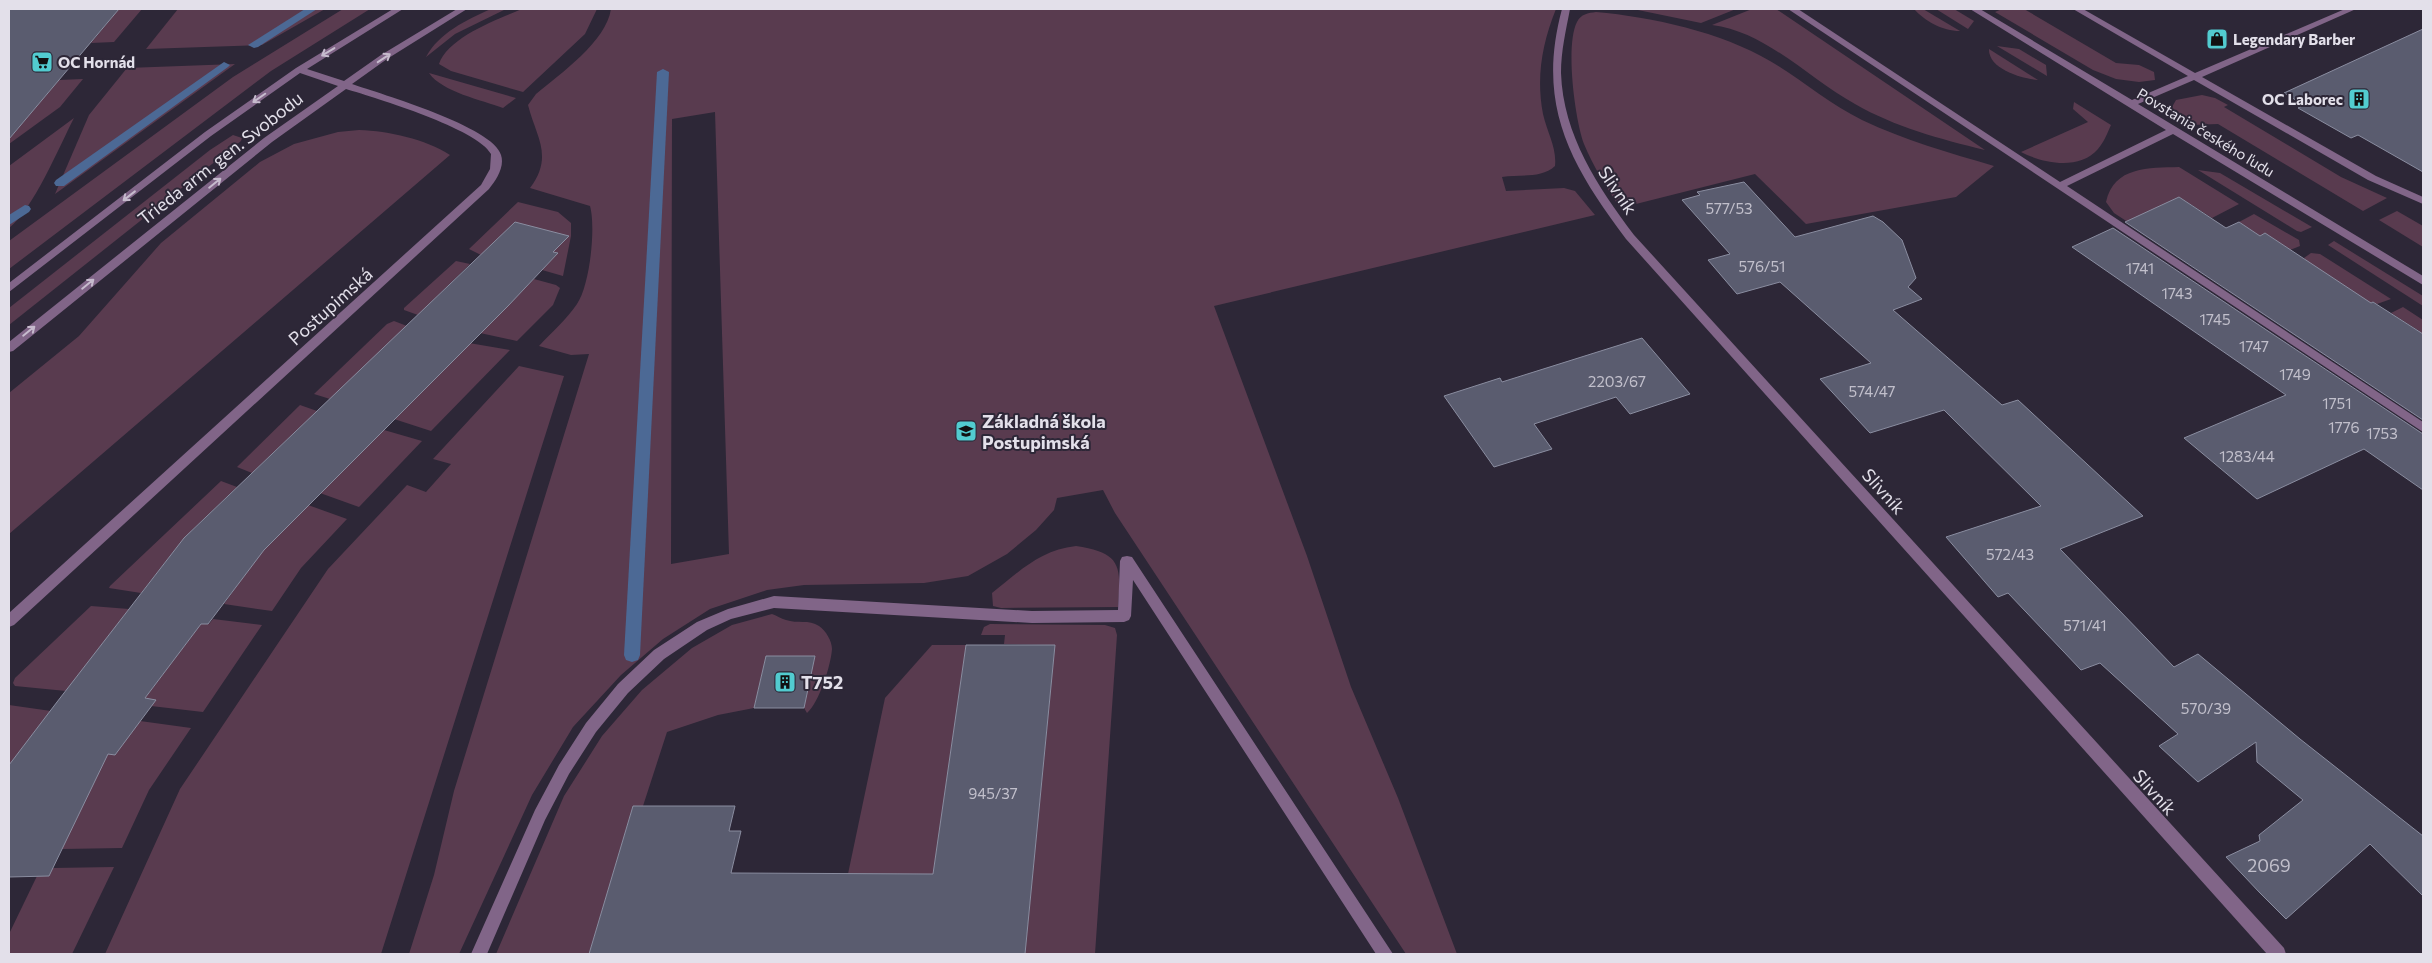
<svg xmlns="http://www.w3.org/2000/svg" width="2432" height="963" font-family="Commissioner,sans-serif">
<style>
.green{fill:#593b4f;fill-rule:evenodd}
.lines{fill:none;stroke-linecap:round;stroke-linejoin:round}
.stream{fill:#4c6995;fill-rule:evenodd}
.building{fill:#5a5c6f;stroke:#8a8da0}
.minor{fill:#816588;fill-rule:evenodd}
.oneway{stroke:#c6bbcd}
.labels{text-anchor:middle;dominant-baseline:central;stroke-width:4;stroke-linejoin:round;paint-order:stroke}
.far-poi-label{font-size:15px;font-weight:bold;fill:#e3e0ea;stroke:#2d2737;text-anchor:start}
.far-street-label{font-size:15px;fill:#e3e0ea;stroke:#2d2737}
.number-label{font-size:15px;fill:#c1bfcb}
.street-label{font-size:18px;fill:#e3e0ea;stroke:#2d2737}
.poi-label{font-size:18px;font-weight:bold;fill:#e3e0ea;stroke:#2d2737;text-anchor:start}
.near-number-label{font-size:18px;fill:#c1bfcb}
</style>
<rect width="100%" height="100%" fill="#2d2737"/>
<!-- green -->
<g class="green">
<path d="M119 9H142L114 42 91 43Z"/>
<path d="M178 9H325L262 45 146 49Z"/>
<path d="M343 9H370L271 71 9 269V241L233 77Z"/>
<path d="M491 9H506L455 34 426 57C439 33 466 20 491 9Z"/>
<path d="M522 9H597L585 34 523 92 451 71 439 64C448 37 498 19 522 9Z"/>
<path d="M611 9H1556C1542 44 1536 77 1543 114 1547 132 1557 148 1555 166 1541 179 1519 174 1502 177L1506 191 1564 188 1575 191 1595 215 1214 306 1307 556 1351 687 1398 798 1457 954H1406L1115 513 1103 490 1057 498 1054 510 1036 530 1007 554 968 576 924 583 804 585 767 590 710 609 663 639 621 675 573 727 532 795 459 954H409L434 875 454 791 589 354 571 355 539 346C551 333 567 319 577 304 590 285 596 227 590 206L530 188C554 156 536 137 528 105L536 94C561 73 606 42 611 9ZM715 112 729 554 671 564 672 119Z"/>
<path d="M1633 9H1736L1701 23Z"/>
<path d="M1752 9H1776L1985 150C1940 139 1895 127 1855 104 1809 79 1767 32 1712 25Z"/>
<path d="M1914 9H1923L1960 31C1942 31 1925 21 1914 9Z"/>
<path d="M1936 9H1954L1974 21 1968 29Z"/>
<path d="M2002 9H2024L2116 63 2139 65 2154 72 2155 80 2139 82 2116 79 2093 70 1995 12Z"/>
<path d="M1596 12C1652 17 1721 32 1770 61 1801 79 1829 104 1862 120 1904 140 1950 153 1994 166L1956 197 1806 224 1755 174 1620 208C1607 188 1593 166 1584 144 1575 120 1565 45 1577 22 1581 14 1588 13 1596 12Z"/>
<path d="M1997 46 2019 49 2046 65 2047 76Z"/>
<path d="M1989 49 2038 80C2022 79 1988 69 1989 49Z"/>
<path d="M235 64 55 194 89 115 127 68Z"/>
<path d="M429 73 516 98 503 108C482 100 442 92 429 73Z"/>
<path d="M83 79 60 107 9 144V139L59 80Z"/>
<path d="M2202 95 2215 98 2228 105 2224 107 2341 177 2387 198 2363 211 2218 124 2190 125 2180 122 2172 107 2176 100Z"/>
<path d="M2074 102 2111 125C2107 134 2104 142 2098 149 2079 171 2042 163 2021 152L2088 122 2073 109Z"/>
<path d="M74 118C59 147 33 210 9 228V166Z"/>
<path d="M359 130C389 131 425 139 450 155L9 534V393L79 336 161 243 260 162 294 144 338 132Z"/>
<path d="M233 135 242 138 241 141 9 325V308L210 150Z"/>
<path d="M2179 167 2239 204 2212 218 2179 197 2150 211 2160 243 2114 213 2106 202C2114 166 2149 168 2179 167Z"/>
<path d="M2198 170 2220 173 2312 227 2301 232 2297 231Z"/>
<path d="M518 202 558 212 571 223V236L563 276 542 270 558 253 553 252 515 222 481 255 469 249Z"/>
<path d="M2397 211 2423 226V247L2379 220Z"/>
<path d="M2254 214 2299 240 2300 246 2290 250 2265 233 2260 236 2239 222Z"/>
<path d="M2334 241 2423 296V306L2328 245Z"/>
<path d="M2311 253 2320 254 2391 299 2377 304 2373 302 2368 304 2303 263 2307 261 2304 258Z"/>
<path d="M456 261 470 264 418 315 404 310V308Z"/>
<path d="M534 279 556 285 560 288 553 305 517 341 480 333Z"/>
<path d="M2403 307 2423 320V339L2416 335 2419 331 2391 313Z"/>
<path d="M394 321 407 326 330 399 314 394 387 324Z"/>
<path d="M469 343 510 350 431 431 394 419Z"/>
<path d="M519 366 564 376 381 954H105L180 789 328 569 407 485 426 492 451 464 433 459Z"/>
<path d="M300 405 317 411 252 473 237 467Z"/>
<path d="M384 430 422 441 359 507 320 493Z"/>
<path d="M221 481 237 487 191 531 308 505 347 519 301 568 272 611 224 604 244 576 181 542 141 593 109 588 110 586Z"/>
<path d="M1076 546C1122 553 1121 566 1118 607L1001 608 993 606 992 593C1020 571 1040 550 1076 546Z"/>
<path d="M91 606 129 609 66 691 15 686 13 683 15 678Z"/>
<path d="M772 614C776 615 781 619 786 620 797 624 809 619 819 626 826 631 832 641 832 649 831 665 819 703 807 713L804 708 815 656H766L754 708 718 715 667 732 643 806H633L589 954H496L564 796 602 736 642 690 692 648 732 625Z"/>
<path d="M213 619 262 625 203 712 151 706 155 700 145 698 201 624H209Z"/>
<path d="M990 624 1105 625 1115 628 1117 635 1095 954H1025L1055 645 1004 644 1005 635H981L984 627Z"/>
<path d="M932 645H966L933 874H848L885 698Z"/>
<path d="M9 705 51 711 9 765Z"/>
<path d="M140 721 191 728 149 790 122 848 62 849 84 783 9 789V774L84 783 106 753 115 754Z"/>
<path d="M114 867 72 954H9V934L37 876 53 868Z"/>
</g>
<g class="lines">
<!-- stream -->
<g class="stream">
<path d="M305 9H317L258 47 254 48 248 45Z"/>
<path d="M224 62 230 65 228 67 64 186H56L54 183 56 180Z"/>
<path d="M663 69 669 72 640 655 638 660 632 662 626 660 624 655 657 72Z"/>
<path d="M25 205 29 206 31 209 29 212 9 225V215Z"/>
</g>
</g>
<!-- building -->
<g class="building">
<path d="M9 9H119L9 139Z"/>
<path d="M2423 29V172L2358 135 2351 138 2298 108 2304 105 2284 93Z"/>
<path d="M1744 182 1795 237 1873 216 1883 222 1902 240 1916 278 1908 287 1922 299 1893 310 2002 405 2018 400 2143 516 2060 549 2174 667 2198 654 2300 739 2423 836V896L2370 844 2286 919 2260 893 2226 857 2260 841 2259 835 2303 800 2257 762 2256 742 2198 782 2159 746 2178 734 2100 663 2081 670 2008 593 1998 597 1946 537 2041 506 1944 410 1870 433 1820 379 1871 363 1780 282 1737 294 1708 260 1730 254 1682 200 1700 195 1697 192Z"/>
<path d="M2179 197 2226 228 2239 222 2260 236 2265 233 2371 303 2373 302 2423 334V420L2125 222Z"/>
<path d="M515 222 569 236 553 252 558 253 508 306 264 550 208 624H201L145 698 156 700 115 755 108 754 49 876 9 877V765L57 702 184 538Z"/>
<path d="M2113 228 2423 434V490L2364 449 2257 499 2184 438 2286 395 2072 247Z"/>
<path d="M1642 338 1690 394 1630 414 1616 397 1534 424 1552 449 1494 467 1444 396 1500 378 1502 382Z"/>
<path d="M966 645H1055L1025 954H589L633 806H735L729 831H741L731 873 933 874Z"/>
<path d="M766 656H815L804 708H754Z"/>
</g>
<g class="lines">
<!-- minor -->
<g class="minor">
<path d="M393 9H403L307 69 344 81 381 55 457 9H467L387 59 352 84C381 94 494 127 501 155 505 167 496 180 489 189L14 625 9 627V613L481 185 490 169 491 154C478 129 376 98 346 89L272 142 13 351 9 352V342L264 138 338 86 300 73 211 136 9 292V283L205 132 296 68Z"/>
<path d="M1562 9H1570C1566 30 1561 51 1561 73 1563 135 1598 187 1634 235L2284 948 2286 954H2267L1626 239C1570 164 1536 105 1562 9Z"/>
<path d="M1788 9H1798L2060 182 2166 130 1970 9H1980L2132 100 2188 76 2073 9H2083L2195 73 2345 9H2356L2202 77 2376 176 2423 197V204L2368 180 2194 80 2138 104 2423 276V285L2173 134 2067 186 2423 422V432Z"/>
<path d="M1127 556 1132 557 1393 954H1376L1133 580 1131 616 1129 620 1124 622 1032 623 774 608 731 619 707 630 664 659 628 693 596 732 569 774 545 820 487 954H471L535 810 559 765 586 723 618 684 654 650 697 622 728 609 774 596 1032 611 1118 610 1120 561 1122 557Z"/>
</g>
</g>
<!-- one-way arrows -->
<defs><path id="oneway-shaft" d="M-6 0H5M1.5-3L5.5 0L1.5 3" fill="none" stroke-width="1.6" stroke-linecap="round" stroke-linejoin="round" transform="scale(1.25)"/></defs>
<g class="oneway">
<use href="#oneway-shaft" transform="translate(328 52) rotate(149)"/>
<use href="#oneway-shaft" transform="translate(384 58) rotate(-33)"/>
<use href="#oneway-shaft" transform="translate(259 98) rotate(145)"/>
<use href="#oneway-shaft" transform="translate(215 183) rotate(-39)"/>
<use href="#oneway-shaft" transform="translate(129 196) rotate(142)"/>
<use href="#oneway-shaft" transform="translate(88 284) rotate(-39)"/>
<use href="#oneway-shaft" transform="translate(29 331) rotate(-39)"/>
</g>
<!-- icons -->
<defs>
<g id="shop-square" transform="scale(1.125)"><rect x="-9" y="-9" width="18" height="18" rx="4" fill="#52ccd0" stroke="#2d2737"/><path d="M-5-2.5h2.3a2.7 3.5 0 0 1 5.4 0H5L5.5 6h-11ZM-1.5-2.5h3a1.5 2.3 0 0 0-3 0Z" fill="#111"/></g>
<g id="supermarket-square" transform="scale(1.125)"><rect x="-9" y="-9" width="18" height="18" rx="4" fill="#52ccd0" stroke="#2d2737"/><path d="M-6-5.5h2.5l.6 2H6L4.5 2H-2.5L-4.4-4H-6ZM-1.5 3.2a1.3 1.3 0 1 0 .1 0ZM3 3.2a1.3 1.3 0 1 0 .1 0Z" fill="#111"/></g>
<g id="building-square" transform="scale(1.125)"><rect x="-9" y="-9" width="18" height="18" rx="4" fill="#52ccd0" stroke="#2d2737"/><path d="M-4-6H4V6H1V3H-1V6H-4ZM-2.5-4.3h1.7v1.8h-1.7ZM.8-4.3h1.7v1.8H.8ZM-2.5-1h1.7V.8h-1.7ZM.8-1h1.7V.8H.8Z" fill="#111"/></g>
<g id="school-square" transform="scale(1.125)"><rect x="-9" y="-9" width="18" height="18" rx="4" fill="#52ccd0" stroke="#2d2737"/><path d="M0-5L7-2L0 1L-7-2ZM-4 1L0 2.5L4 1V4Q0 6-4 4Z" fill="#111"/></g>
</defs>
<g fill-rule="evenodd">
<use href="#shop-square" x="2217" y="39"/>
<use href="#supermarket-square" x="42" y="62"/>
<use href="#building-square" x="2359" y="99"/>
<use href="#school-square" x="966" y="431"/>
<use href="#building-square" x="785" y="682"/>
</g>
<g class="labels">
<!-- far-poi labels -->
<g class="far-poi-label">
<text x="2233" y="39">Legendary Barber</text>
<text x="58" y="62">OC Hornád</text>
<text x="2343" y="99" text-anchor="end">OC Laborec</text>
</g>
<!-- far-street labels -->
<g class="far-street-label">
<text transform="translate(2206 132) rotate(31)">Povstania českého ľudu</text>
</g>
<!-- number labels -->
<g class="number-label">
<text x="1729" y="208">577/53</text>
<text x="1762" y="266">576/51</text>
<text x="2140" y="268">1741</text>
<text x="2177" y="293">1743</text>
<text x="2215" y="319">1745</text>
<text x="2254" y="346">1747</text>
<text x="2295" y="374">1749</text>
<text x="1617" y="381">2203/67</text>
<text x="1872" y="391">574/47</text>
<text x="2337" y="403">1751</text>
<text x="2344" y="427">1776</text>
<text x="2382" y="433">1753</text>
<text x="2247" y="456">1283/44</text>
<text x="2010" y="554">572/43</text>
<text x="2085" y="625">571/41</text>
<text x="2206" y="708">570/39</text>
<text x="993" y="793">945/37</text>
</g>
<!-- street labels -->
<g class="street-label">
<text transform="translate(220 158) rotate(-38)">Trieda arm. gen. Svobodu</text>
<text transform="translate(1618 190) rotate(56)">Slivník</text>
<text transform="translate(330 306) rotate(-42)">Postupimská</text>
<text transform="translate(1884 491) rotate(48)">Slivník</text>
<text transform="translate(2155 792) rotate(48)">Slivník</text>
</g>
<!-- poi labels -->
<g class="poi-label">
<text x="982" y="421">Základná škola<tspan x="982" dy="21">Postupimská</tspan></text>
<text x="801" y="682">T752</text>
</g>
<!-- near-number labels -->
<g class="near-number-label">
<text x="2269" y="865">2069</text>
</g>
</g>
<!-- border -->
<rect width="2432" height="963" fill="none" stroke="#e3e0ea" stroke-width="20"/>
</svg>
